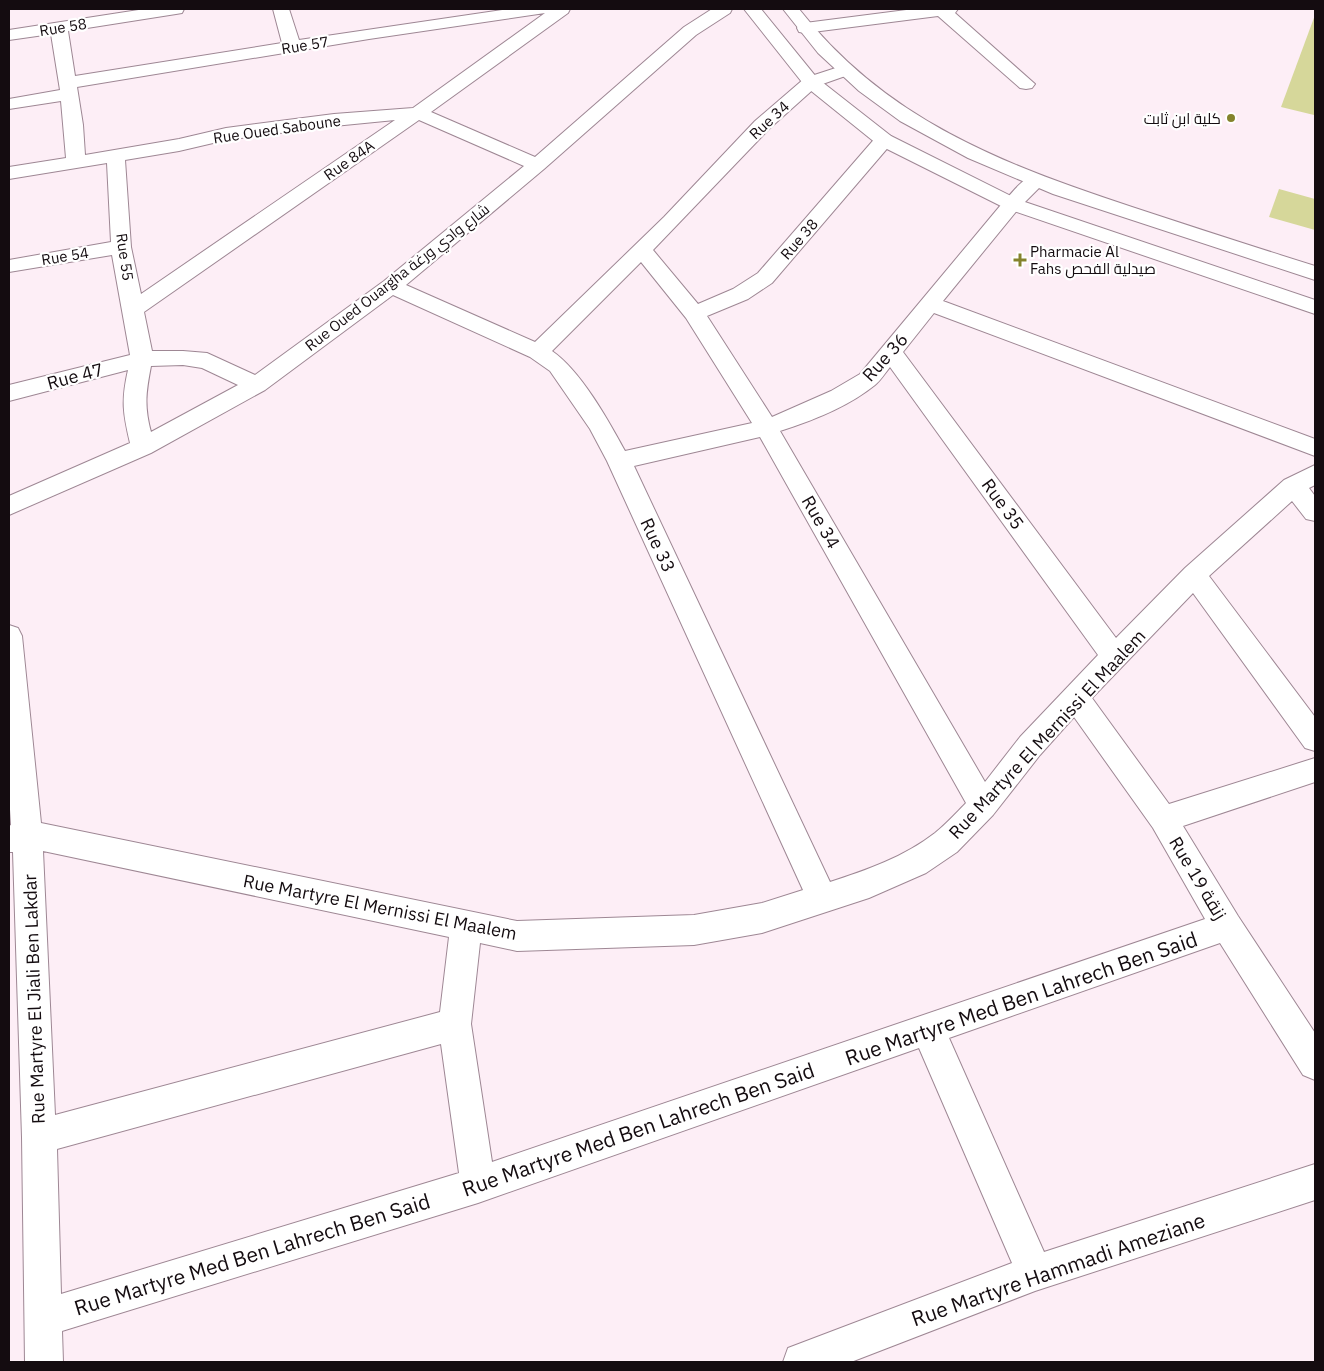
<svg xmlns="http://www.w3.org/2000/svg" width="1324" height="1371" font-family="'IBM Plex Sans',Cairo,sans-serif">
<style>
.building{fill:#d6d79a}
.lines{fill:none;stroke-linecap:round;stroke-linejoin:round}
.street-casing{stroke:#9e8794;stroke-width:2}
.secondary-casing{stroke:#9e8794;stroke-width:2}
.street{fill:#fff;fill-rule:evenodd}
.secondary{fill:#fff;fill-rule:evenodd}
.poi-dot{fill:#84832c;stroke:#fff;stroke-width:2}
.labels{text-anchor:middle;dominant-baseline:central;stroke-width:4.5;stroke-linejoin:round;paint-order:stroke}
.far-street-label{font-size:15px;fill:#140c10;stroke:#fff}
.far-poi-label{font-size:15px;fill:#140c10;stroke:#fff;text-anchor:end}
.street-label{font-size:18px;fill:#140c10;stroke:#fff}
.near-street-label{font-size:21px;fill:#140c10;stroke:#fff}
</style>
<rect width="100%" height="100%" fill="#fdeef6"/>
<!-- building -->
<g class="building">
<path d="M1315 15V112L1314 115 1281 107Z"/>
<path d="M1279 189 1315 199V230L1269 217Z"/>
</g>
<g class="lines">
<!-- street casing -->
<g class="street-casing">
<g id="street">
<path d="M145 9H184L182 13 176 14 68 31 75 76 282 43 273 9H289L299 40 509 9H570L568 13 431 112 535 157 684 27 712 9H732L730 13 696 35 544 169 406 285 535 342 664 217 755 121 805 78 845 65 851 66 854 70 851 74 817 86 769 129 653 250 698 304 733 289 758 273 877 136 884 134 891 136 893 140 891 144 772 283 748 299 707 316 772 417 831 391 860 374 1005 200C1016 189 1026 172 1043 176L1046 180 1043 184 1019 208 943 301 1315 439V456L934 313 903 352 1116 638 1185 568 1284 480 1315 465V485L1309 488 1315 496V521L1306 519 1292 501 1209 576 1315 717V751L1305 748 1193 593 1092 698 1169 804 1315 758V782L1183 826 1238 916 1315 1033V1080L1303 1075 1220 943 949 1038 1044 1252 1315 1164V1200L1035 1291 851 1362H783L788 1348 1012 1263 919 1048 478 1203 62 1331 63 1362H25L22 1137 13 852H9V826L11 825 9 794V625L18 628 22 636 41 823 517 921 694 915 762 903 803 890 607 461 590 429 550 371 530 357 393 295 265 390 151 453 9 515V496L130 443C123 413 121 401 128 370L9 401V385L130 355 112 255 9 272V260L111 242 107 163 9 179V167L66 158 61 101 9 109V99L60 90 51 34 9 40V30ZM545 13 413 108 334 114 226 128 179 139 85 155 83 125 77 87 369 39ZM395 120 141 294 131 247 125 160 179 151 226 140 334 126ZM419 120 524 166 384 281 255 375 207 353 183 351H152L144 312ZM641 262 686 318 752 423 625 451C608 420 581 371 552 351ZM183 365 202 368 238 385 151 432C144 406 146 392 151 366ZM890 367 1098 655 1020 737 985 782 780 431C812 421 849 406 875 385 881 380 885 373 890 367ZM760 437 966 803C956 813 946 824 935 833 904 857 867 870 830 882L634 466ZM1074 717 1153 828 1205 919 492 1162 471 1024 480 943 517 951 694 945 762 933 869 898 926 873 957 852 993 815 1040 755ZM43 851 449 937 440 1012 55 1115ZM441 1044 459 1173 61 1294 57 1149Z"/>
<path d="M914 9H958L955 13 1035 84 1032 88 1026 89 1020 88 938 16 805 33 799 32 797 28 799 24 805 23Z"/>
</g>
</g>
<!-- secondary casing -->
<g class="secondary-casing">
<g id="secondary">
<path d="M744 9H761L817 78 891 136 1019 200 1315 300V314L1005 208 877 144 805 86Z"/>
<path d="M783 9H799C886 120 1002 164 1132 207 1193 227 1254 247 1315 266V280L1053 194 968 158 900 121 859 91 818 53Z"/>
</g>
</g>
<!-- street -->
<use href="#street" class="street"/>
<!-- secondary -->
<use href="#secondary" class="secondary"/>
</g>
<!-- markers -->
<g class="poi-dot">
<circle cx="1231" cy="118" r="5"/>
<path d="M1017.5 252.5h5v5h5v5h-5v5h-5v-5h-5v-5h5z"/>
</g>
<g class="labels">
<!-- far-street labels -->
<g class="far-street-label">
<text transform="translate(63 27) rotate(-9)">Rue 58</text>
<text transform="translate(305 45) rotate(-9)">Rue 57</text>
<text transform="translate(769 120) rotate(-43)">Rue 34</text>
<text transform="translate(277 129) rotate(-8)">Rue Oued Saboune</text>
<text transform="translate(349 160) rotate(-35)">Rue 84A</text>
<text transform="translate(799 239) rotate(-49)">Rue 38</text>
<text transform="translate(65 256) rotate(-9)">Rue 54</text>
<text transform="translate(125 257) rotate(82)">Rue 55</text>
<text transform="translate(397 277) rotate(-38)">Rue Oued Ouargha شارع وادي ورغة</text>
</g>
<!-- far-poi labels -->
<g class="far-poi-label">
<text x="1221" y="118">كلية ابن ثابت</text>
<text x="1030" y="251" text-anchor="start">Pharmacie Al<tspan x="1030" dy="17">Fahs صيدلية الفحص</tspan></text>
</g>
<!-- street labels -->
<g class="street-label">
<text transform="translate(885 357) rotate(-48)">Rue 36</text>
<text transform="translate(75 376) rotate(-15)">Rue 47</text>
<text transform="translate(1003 504) rotate(54)">Rue 35</text>
<text transform="translate(821 522) rotate(60)">Rue 34</text>
<text transform="translate(658 545) rotate(65)">Rue 33</text>
<text transform="translate(1047 734) rotate(-47)">Rue Martyre El Mernissi El Maalem</text>
<text transform="translate(1198 878) rotate(59)">Rue 19 زنقة</text>
<text transform="translate(380 907) rotate(11)">Rue Martyre El Mernissi El Maalem</text>
<text transform="translate(34 999) rotate(-92)">Rue Martyre El Jiali Ben Lakdar</text>
</g>
<!-- near-street labels -->
<g class="near-street-label">
<text transform="translate(1021 998) rotate(-19)">Rue Martyre Med Ben Lahrech Ben Said</text>
<text transform="translate(638 1129) rotate(-19)">Rue Martyre Med Ben Lahrech Ben Said</text>
<text transform="translate(252 1254) rotate(-17)">Rue Martyre Med Ben Lahrech Ben Said</text>
<text transform="translate(1058 1269) rotate(-19)">Rue Martyre Hammadi Ameziane</text>
</g>
</g>
<!-- border -->
<rect width="1324" height="1371" fill="none" stroke="#140c10" stroke-width="20"/>
</svg>
